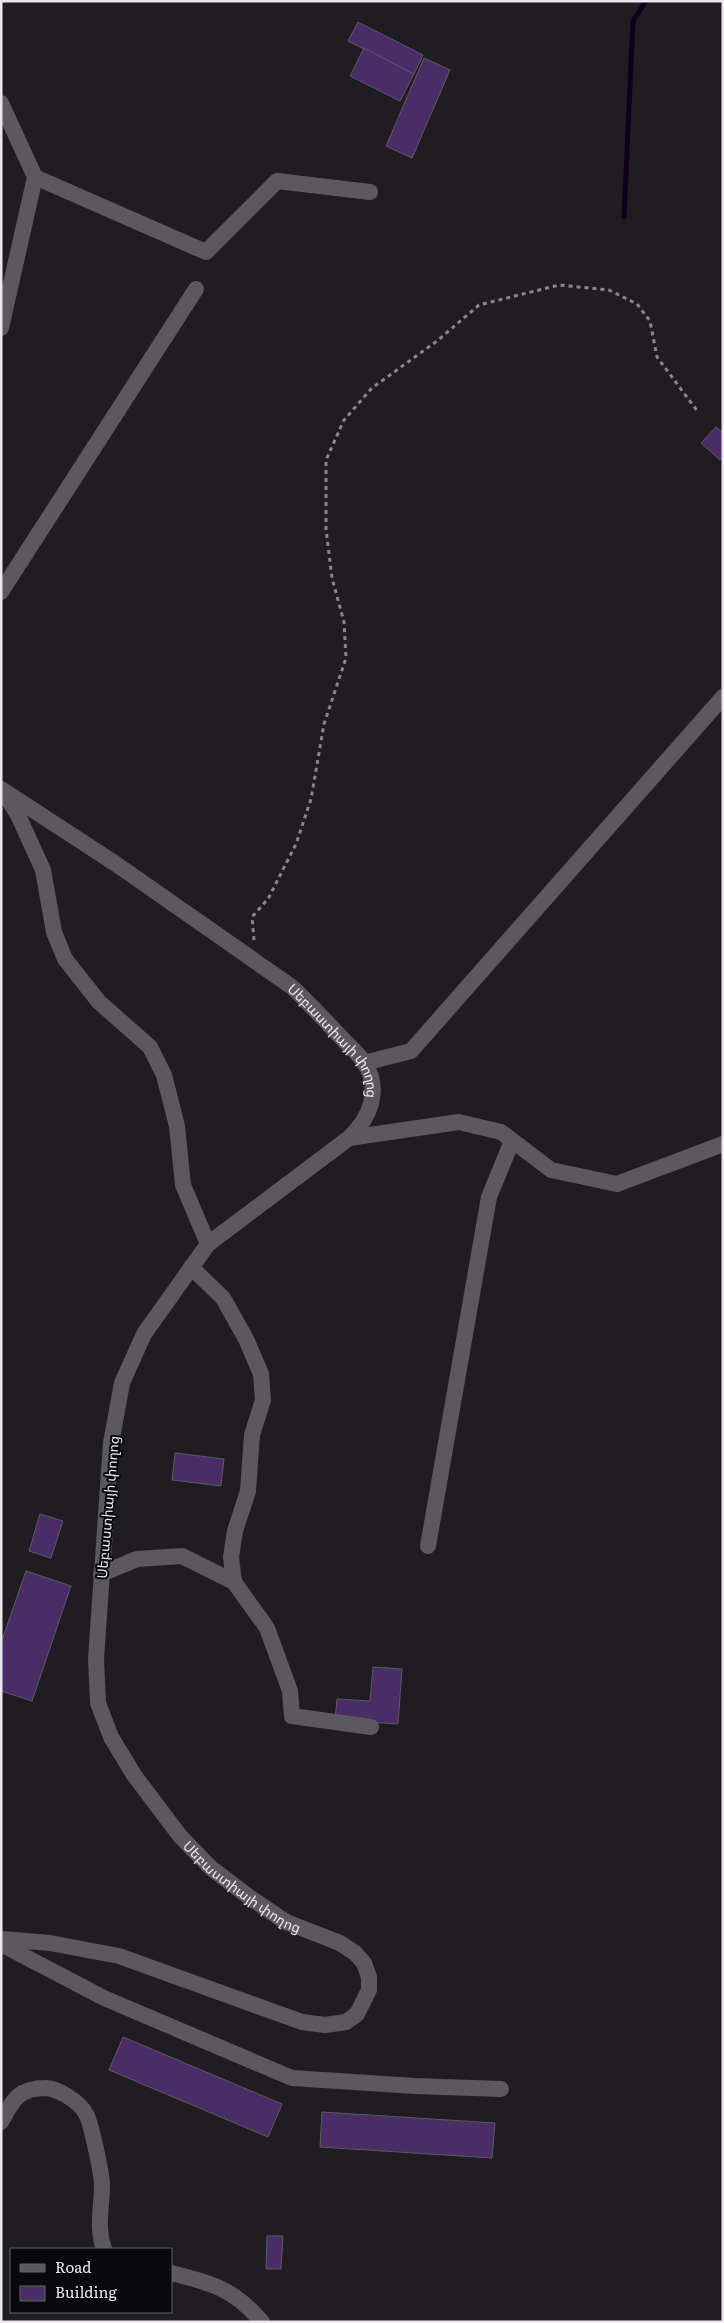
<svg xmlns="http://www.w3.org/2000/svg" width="724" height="2323" font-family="Literata,'Noto Sans Armenian',serif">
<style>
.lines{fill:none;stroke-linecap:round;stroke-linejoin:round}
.stream{stroke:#0d001e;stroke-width:5}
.building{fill:#4a2d67;stroke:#5d5a60}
.path{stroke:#8a878c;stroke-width:3;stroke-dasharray:4 4;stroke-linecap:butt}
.minor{stroke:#5b585e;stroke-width:16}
.labels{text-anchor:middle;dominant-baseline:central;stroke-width:4;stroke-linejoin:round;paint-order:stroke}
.street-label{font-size:14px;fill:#eae8ec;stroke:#09080a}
</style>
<rect width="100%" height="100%" fill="#201d22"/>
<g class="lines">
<!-- stream -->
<path class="stream" d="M624 217 633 21 646 1"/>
</g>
<!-- building -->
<g class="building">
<path d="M358 22 423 55 414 74 348 41Z"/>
<path d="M364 48 414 74 400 101 350 76Z"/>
<path d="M424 58 450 70 412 158 386 146Z"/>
<path d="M716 427 723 433V457L720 460 701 443Z"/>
<path d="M175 1453 224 1459 221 1486 172 1480Z"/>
<path d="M40 1514 63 1521 51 1558 29 1551Z"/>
<path d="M26 1571 71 1586 32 1701 1 1691V1643Z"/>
<path d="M373 1667 402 1669 398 1724 335 1720 337 1699 370 1701Z"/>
<path d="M123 2037 282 2104 268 2137 109 2070Z"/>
<path d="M322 2112 495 2123 492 2158 320 2147Z"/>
<path d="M267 2236H283L281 2269H266Z"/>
</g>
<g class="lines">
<!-- path -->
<path class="path" d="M254 940 252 917 268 899 296 844 311 799 324 724 346 658 344 622 332 578 326 529V460L344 420 372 388 437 341 479 305 559 285 609 290 637 304 650 321 657 357 698 412"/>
<!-- minor -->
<g class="minor">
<path d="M1 103 35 177 1 328"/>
<path d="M35 177 206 252 277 181 370 192"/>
<path d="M1 592 196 289"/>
<path id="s1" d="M1 789 116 864 292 987C308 1002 323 1018 338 1034 346 1043 357 1052 364 1062 382 1090 370 1118 349 1138L208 1244 144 1334 122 1383 111 1443 96 1659 98 1703 111 1737 134 1775 180 1836 211 1868 252 1899 286 1922 340 1943 355 1953 364 1963 369 1977V1990L357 2014 346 2022 325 2025 302 2022 119 1956 50 1943 1 1939"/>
<path d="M5 794 18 815 43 870 54 932 65 959 99 1002 150 1047 164 1075 177 1126 183 1185 208 1244"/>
<path d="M364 1063 411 1051 723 697"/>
<path d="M349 1138 459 1122 501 1132 551 1170 617 1184 723 1144"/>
<path d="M191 1267 223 1298 246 1339 261 1374 263 1400 252 1435 248 1491 235 1531 231 1557 234 1582"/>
<path d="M428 1546 489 1197 512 1141"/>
<path d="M101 1574 137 1559 182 1556 234 1582 267 1628 290 1691 292 1716 371 1727"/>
<path d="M1 1944 104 1998 292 2078 415 2086 501 2089"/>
<path d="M1 2122C13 2100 18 2088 46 2088 59 2089 80 2102 86 2114 91 2122 102 2175 102 2185 102 2209 96 2226 104 2249"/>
<path d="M171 2273C212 2283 234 2289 262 2322"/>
</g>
</g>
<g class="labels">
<!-- street labels -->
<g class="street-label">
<text stroke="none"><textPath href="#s1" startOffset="422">Սեբաստիայի փողոց</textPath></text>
<text transform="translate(107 1507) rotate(-85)">Սեբաստիայի փողոց</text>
<text stroke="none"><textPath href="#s1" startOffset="1441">Սեբաստիայի փողոց</textPath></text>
</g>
</g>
<!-- border -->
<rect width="724" height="2323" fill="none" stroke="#eae8ec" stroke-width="5"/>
<!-- legend -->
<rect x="10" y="2248" width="162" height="65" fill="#09080a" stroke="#636264"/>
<rect x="20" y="2264" width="25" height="8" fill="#5b585e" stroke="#636264"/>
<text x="55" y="2273" font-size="15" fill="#eae8ec">Road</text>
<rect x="20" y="2286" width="25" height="15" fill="#4a2d67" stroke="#636264"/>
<text x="55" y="2298" font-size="15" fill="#eae8ec">Building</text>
</svg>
